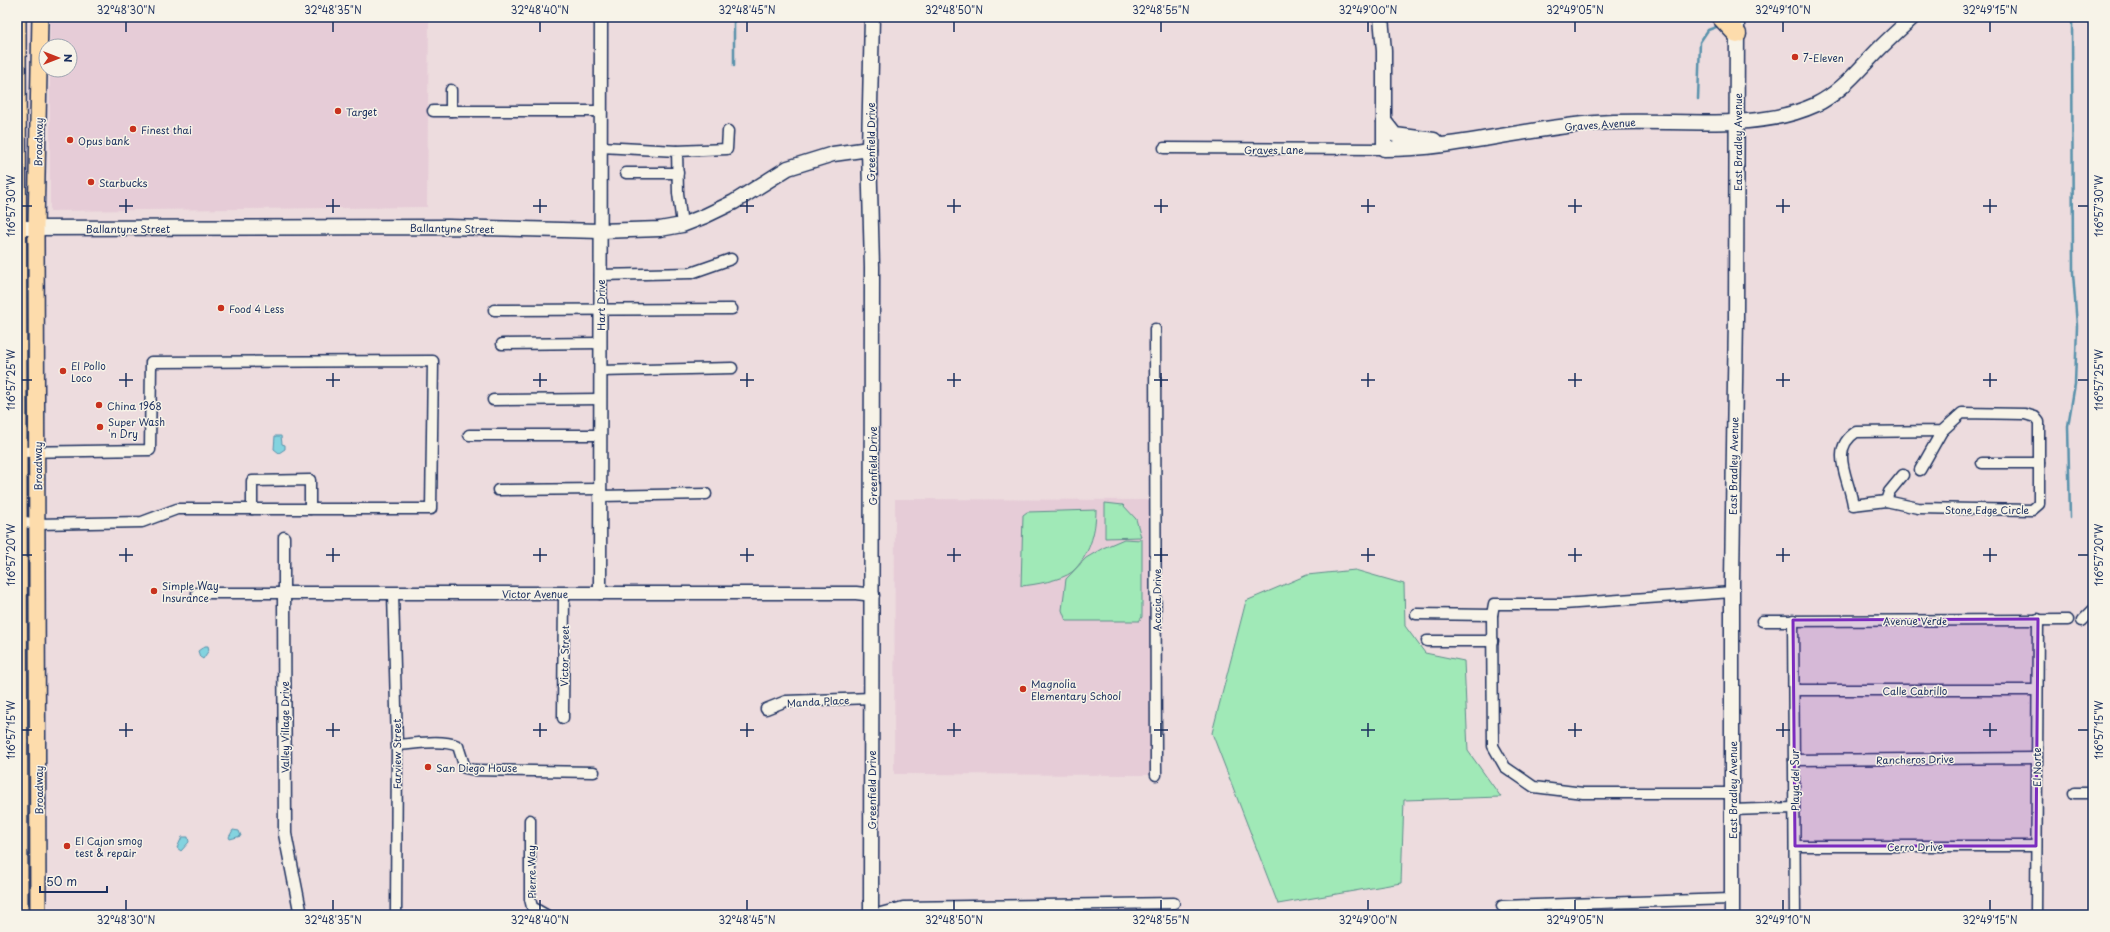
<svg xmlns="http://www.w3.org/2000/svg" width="2110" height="932" font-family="'Playpen Sans',sans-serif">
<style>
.built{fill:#e6ccd7}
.green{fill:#a0e9b7;stroke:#5e8c8a}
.water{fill:#83d3df;stroke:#5991ab}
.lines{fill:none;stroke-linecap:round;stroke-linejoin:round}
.stream{stroke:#5991ab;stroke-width:2.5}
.minor-casing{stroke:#1b2f5e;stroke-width:13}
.tertiary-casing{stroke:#1b2f5e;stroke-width:15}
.secondary-casing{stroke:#1b2f5e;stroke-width:17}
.primary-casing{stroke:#1b2f5e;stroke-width:18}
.motorway-casing{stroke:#1b2f5e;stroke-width:21}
.minor{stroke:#f7f3e8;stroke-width:10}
.tertiary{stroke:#f7f3e8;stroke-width:12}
.secondary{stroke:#f7f3e8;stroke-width:14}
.primary{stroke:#fddcac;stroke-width:15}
.motorway{stroke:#fddcac;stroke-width:18}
.marked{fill:#7b2cbf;fill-opacity:0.2;stroke:#7b2cbf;stroke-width:3;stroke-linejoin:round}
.ticks{fill:none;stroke:#1b2f5e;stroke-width:1.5}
.poi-dot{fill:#c8321e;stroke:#f7f3e8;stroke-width:1.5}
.labels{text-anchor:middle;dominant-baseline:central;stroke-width:3;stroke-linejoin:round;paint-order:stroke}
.poi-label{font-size:10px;fill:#1b2f5e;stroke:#f7f3e8;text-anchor:start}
.street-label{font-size:10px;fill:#1b2f5e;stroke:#f7f3e8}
.neatline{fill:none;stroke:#1b2f5e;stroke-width:1.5}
.ticks-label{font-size:10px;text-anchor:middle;fill:#1b2f5e}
</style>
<rect width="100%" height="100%" fill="#eddcde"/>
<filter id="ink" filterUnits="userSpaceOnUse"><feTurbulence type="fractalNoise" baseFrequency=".025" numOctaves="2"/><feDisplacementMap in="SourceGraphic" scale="8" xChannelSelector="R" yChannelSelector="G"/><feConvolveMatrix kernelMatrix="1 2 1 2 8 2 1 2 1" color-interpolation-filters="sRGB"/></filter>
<g filter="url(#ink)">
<!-- built -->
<g class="built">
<path d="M50 17H429L427 207 50 211V70H70V46H50Z"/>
<path d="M895 499 1152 500 1151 775 894 774Z"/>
</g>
<!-- green -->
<g class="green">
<path d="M1105 503 1123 505 1136 519 1141 537 1105 538Z"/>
<path d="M1096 510C1096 532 1089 557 1072 572 1062 580 1034 585 1021 586L1023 515 1027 512Z"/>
<path d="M1124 539 1142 540V617L1139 621H1066L1062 610 1066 579 1086 558 1103 548Z"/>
<path d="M1355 570 1404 584 1405 626 1425 653 1464 661 1468 751 1501 797 1404 800 1401 883 1278 904 1212 733 1246 601 1307 575Z"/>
</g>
<!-- water -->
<g class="water">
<path d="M275 436H281L282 444 285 445V449L279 453 274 449Z"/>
<path d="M205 646H208L209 650 203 659 200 657 198 651Z"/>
<path d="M233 830 239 831 241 836 230 839 229 837Z"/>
<path d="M182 837H188L189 842 181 851 177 848Z"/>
</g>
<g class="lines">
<!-- stream -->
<g class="stream">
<path d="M1750 21 1765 17"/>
<path d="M734 66V17"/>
<path d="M1698 99 1700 42 1708 30 1716 27"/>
<path d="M2070 518 2068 426 2075 384 2077 326 2073 273 2072 17"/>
</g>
<!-- minor casing -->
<g class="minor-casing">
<g id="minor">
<path d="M451 90V111"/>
<path d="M433 111H601"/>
<path d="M601 147 677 151 678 193 682 225"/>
<path d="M1164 148 1384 149"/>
<path d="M677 151 727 149 728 131"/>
<path d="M626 173H678"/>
<path d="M600 275 691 273 731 259"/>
<path d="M494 310 732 309"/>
<path d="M1155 329 1156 775"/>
<path d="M502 344 600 343"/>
<path d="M600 371 732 368"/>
<path d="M493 400 600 399"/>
<path d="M1962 413 2025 414 2035 417 2039 422V504L2032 510 1918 508 1886 501 1853 505C1850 480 1828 450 1856 432L1942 431Z"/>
<path d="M469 435H600"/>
<path d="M19 452 150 450 151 362 433 361 431 509H177L142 522 37 524 19 521"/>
<path d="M1982 463H2039"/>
<path d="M1920 470 1942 431"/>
<path d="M498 490 600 489"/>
<path d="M600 496 706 494"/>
<path d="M1886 501 1889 492 1903 475"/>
<path d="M252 509V481L310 480V509"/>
<path d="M197 593H284V537"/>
<path d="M393 593 397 745 396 915"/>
<path d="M1416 614 1492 615"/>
<path d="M1793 620 1795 915"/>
<path d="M1762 621 2068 620"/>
<path d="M2082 621 2093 610"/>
<path d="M1427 641H1493"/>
<path d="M1794 690H2037"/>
<path d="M766 709 786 701 872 698"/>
<path d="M563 718 564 593"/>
<path d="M397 745C416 744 440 739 458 746L465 768 475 770 594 772"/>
<path d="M1794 760 2036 758"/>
<path d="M1731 793H1583L1534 787 1505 767 1493 746 1492 615 1494 604H1563L1732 592"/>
<path d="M2074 793H2093"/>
<path d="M1731 810 1794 808"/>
<path d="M530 820V899L532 907 546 915"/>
<path d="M1795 846H2036"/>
<path d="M1502 906 1731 899"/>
<path d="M873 915 903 907 1174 903"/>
<path d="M2036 915 2038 619"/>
</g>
</g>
<!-- tertiary casing -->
<g class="tertiary-casing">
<g id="tertiary">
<path d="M600 593 601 17"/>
<path d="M301 915 285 834 284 593H856L873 595"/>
</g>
</g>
<!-- secondary casing -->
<g class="secondary-casing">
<g id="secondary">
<path d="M1381 17 1384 51V149C1456 149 1525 128 1596 123 1665 117 1752 134 1815 105 1841 93 1860 68 1880 48 1891 37 1902 27 1913 17"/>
<path d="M1384 121 1395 135 1434 140 1436 142"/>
<path d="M17 228 448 227 600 231 660 229 682 225 705 216 734 202 788 168 833 154 869 149"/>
<path d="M871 915 872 267 869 149 872 17"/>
<path d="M1732 915V579L1736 317 1737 17"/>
</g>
</g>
<!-- primary casing -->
<g class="primary-casing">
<g id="primary">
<path d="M18 17 20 915"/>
<path d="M38 915 36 228 40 17"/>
</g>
</g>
<!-- motorway casing -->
<g class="motorway-casing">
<path id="motorway" d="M1721 17 1737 34"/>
</g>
<!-- minor -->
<use href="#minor" class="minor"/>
<!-- tertiary -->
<use href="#tertiary" class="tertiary"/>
<!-- secondary -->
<use href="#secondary" class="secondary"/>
<!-- primary -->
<use href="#primary" class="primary"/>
<!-- motorway -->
<use href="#motorway" class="motorway"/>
</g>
</g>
<!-- marked area -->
<path class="marked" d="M2038 619 2036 846H1795L1793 620Z"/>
<!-- ticks -->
<path class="ticks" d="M126 22V32M333 22V32M540 22V32M747 22V32M954 22V32M1161 22V32M1368 22V32M1575 22V32M1783 22V32M1990 22V32M126 199V213M333 199V213M540 199V213M747 199V213M954 199V213M1161 199V213M1368 199V213M1575 199V213M1783 199V213M1990 199V213M22 206H32M119 206H133M326 206H340M533 206H547M740 206H754M947 206H961M1154 206H1168M1361 206H1375M1568 206H1582M1776 206H1790M1983 206H1997M2078 206H2088M126 373V387M333 373V387M540 373V387M747 373V387M954 373V387M1161 373V387M1368 373V387M1575 373V387M1783 373V387M1990 373V387M22 380H32M119 380H133M326 380H340M533 380H547M740 380H754M947 380H961M1154 380H1168M1361 380H1375M1568 380H1582M1776 380H1790M1983 380H1997M2078 380H2088M126 548V562M333 548V562M540 548V562M747 548V562M954 548V562M1161 548V562M1368 548V562M1575 548V562M1783 548V562M1990 548V562M22 555H32M119 555H133M326 555H340M533 555H547M740 555H754M947 555H961M1154 555H1168M1361 555H1375M1568 555H1582M1776 555H1790M1983 555H1997M2078 555H2088M126 723V737M333 723V737M540 723V737M747 723V737M954 723V737M1161 723V737M1368 723V737M1575 723V737M1783 723V737M1990 723V737M22 730H32M119 730H133M326 730H340M533 730H547M740 730H754M947 730H961M1154 730H1168M1361 730H1375M1568 730H1582M1776 730H1790M1983 730H1997M2078 730H2088M126 900V910M333 900V910M540 900V910M747 900V910M954 900V910M1161 900V910M1368 900V910M1575 900V910M1783 900V910M1990 900V910"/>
<!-- markers -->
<g class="poi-dot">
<circle cx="1795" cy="57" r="4"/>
<circle cx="338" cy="111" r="4"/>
<circle cx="133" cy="129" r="4"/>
<circle cx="70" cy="140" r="4"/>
<circle cx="91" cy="182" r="4"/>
<circle cx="221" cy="308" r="4"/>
<circle cx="63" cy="371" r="4"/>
<circle cx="99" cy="405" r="4"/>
<circle cx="100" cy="427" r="4"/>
<circle cx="154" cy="591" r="4"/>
<circle cx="1023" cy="689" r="4"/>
<circle cx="428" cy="767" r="4"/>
<circle cx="67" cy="846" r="4"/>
</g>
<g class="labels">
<!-- poi labels -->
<g class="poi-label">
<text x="1803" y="57">7-Eleven</text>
<text x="346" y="111">Target</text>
<text x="141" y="129">Finest thai</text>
<text x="78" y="140">Opus bank</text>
<text x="99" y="182">Starbucks</text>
<text x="229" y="308">Food 4 Less</text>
<text x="71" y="365">El Pollo<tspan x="71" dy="12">Loco</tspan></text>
<text x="107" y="405">China 1968</text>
<text x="108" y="421">Super Wash<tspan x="108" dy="12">'n Dry</tspan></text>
<text x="162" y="585">Simple Way<tspan x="162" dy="12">Insurance</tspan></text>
<text x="1031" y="683">Magnolia<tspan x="1031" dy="12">Elementary School</tspan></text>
<text x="436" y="767">San Diego House</text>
<text x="75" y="840">El Cajon smog<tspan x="75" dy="12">test &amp; repair</tspan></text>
</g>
<!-- street labels -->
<g class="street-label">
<text transform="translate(1600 124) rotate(-4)">Graves Avenue</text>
<text transform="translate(38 142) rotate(-89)">Broadway</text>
<text transform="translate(870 142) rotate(-90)">Greenfield Drive</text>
<text transform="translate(1737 142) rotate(-90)">East Bradley Avenue</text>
<text x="1274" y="149">Graves Lane</text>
<text x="128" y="228">Ballantyne Street</text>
<text transform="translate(452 228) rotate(1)">Ballantyne Street</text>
<text transform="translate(600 305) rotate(-90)">Hart Drive</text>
<text transform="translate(37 466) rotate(-90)">Broadway</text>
<text transform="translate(872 466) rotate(-90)">Greenfield Drive</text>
<text transform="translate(1733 466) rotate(-89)">East Bradley Avenue</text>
<text x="1987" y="509">Stone Edge Circle</text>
<text x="535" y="593">Victor Avenue</text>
<text transform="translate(1156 600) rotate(-90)">Acacia Drive</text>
<text x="1915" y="620">Avenue Verde</text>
<text transform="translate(564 656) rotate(-89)">Victor Street</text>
<text x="1915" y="690">Calle Cabrillo</text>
<text transform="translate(818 701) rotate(-3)">Manda Place</text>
<text transform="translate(284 727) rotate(-90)">Valley Village Drive</text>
<text transform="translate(396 754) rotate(-90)">Farview Street</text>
<text transform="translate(1915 759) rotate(-1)">Rancheros Drive</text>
<text transform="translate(2036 767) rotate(-90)">El Norte</text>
<text transform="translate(1794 780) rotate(-90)">Playa del Sur</text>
<text transform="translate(38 790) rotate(-90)">Broadway</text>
<text transform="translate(871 790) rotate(-90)">Greenfield Drive</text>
<text transform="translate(1732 790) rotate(-90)">East Bradley Avenue</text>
<text x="1915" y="846">Cerro Drive</text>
<text transform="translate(531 872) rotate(-91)">Pierre Way</text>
</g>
</g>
<!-- margin -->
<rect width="2110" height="932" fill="none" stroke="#f7f3e8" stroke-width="44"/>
<!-- north arrow -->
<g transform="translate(58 58) rotate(90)"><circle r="19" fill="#f7f3e8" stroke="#9fa5b1"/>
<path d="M0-3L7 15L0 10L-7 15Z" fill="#c8321e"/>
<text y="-6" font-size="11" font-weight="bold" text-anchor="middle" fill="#1b2f5e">N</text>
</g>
<!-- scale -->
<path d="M40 886v6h67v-6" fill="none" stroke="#1b2f5e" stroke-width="2"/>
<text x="46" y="886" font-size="12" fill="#1b2f5e" stroke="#f7f3e8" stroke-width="3" paint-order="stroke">50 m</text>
<rect x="22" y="22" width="2066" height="888" class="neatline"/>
<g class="ticks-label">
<text x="126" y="14">32°48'30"N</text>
<text x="333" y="14">32°48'35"N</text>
<text x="540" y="14">32°48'40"N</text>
<text x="747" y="14">32°48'45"N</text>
<text x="954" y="14">32°48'50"N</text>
<text x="1161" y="14">32°48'55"N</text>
<text x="1368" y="14">32°49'00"N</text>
<text x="1575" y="14">32°49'05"N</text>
<text x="1783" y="14">32°49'10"N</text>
<text x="1990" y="14">32°49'15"N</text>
<text transform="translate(2099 206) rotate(-90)" y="4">116°57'30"W</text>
<text transform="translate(11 206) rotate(-90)" y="4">116°57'30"W</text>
<text transform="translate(2099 380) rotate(-90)" y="4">116°57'25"W</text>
<text transform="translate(11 380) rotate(-90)" y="4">116°57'25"W</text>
<text transform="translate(2099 555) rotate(-90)" y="4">116°57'20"W</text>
<text transform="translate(11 555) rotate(-90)" y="4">116°57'20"W</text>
<text transform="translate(2099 730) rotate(-90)" y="4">116°57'15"W</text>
<text transform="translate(11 730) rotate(-90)" y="4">116°57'15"W</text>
<text x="126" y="924">32°48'30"N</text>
<text x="333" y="924">32°48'35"N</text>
<text x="540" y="924">32°48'40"N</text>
<text x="747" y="924">32°48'45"N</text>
<text x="954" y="924">32°48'50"N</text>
<text x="1161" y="924">32°48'55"N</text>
<text x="1368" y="924">32°49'00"N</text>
<text x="1575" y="924">32°49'05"N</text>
<text x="1783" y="924">32°49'10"N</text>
<text x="1990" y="924">32°49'15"N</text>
</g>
</svg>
